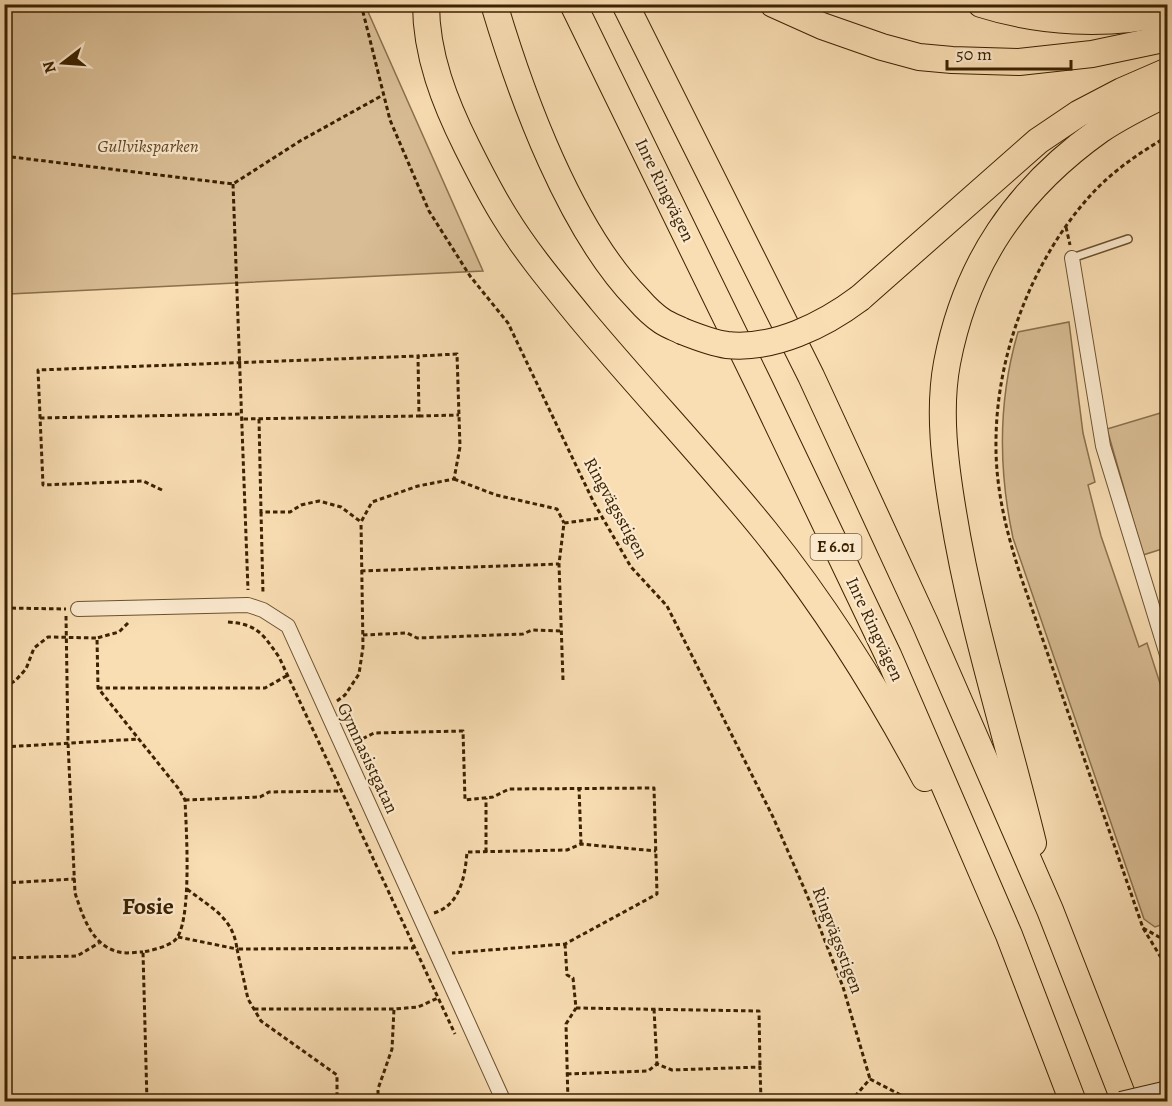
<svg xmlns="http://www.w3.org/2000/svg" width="1172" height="1106" font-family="Alegreya,serif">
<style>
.green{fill:#d9bd95;stroke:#8a704b;stroke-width:1.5}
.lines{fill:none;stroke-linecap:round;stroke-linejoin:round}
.lane-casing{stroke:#6a512e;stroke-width:10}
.street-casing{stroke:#6a512e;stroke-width:16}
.highway-casing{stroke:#3b2201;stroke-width:28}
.path{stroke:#3b2201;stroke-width:3;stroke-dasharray:4.5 3;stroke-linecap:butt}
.lane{stroke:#fbe9ce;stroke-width:7}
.street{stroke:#fbe9ce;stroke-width:14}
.highway{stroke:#f9ddb3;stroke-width:26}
.secondary-bridge-casing{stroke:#3b2201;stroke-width:22;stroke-linecap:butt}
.highway-bridge-casing{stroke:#3b2201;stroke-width:28;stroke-linecap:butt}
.secondary-bridge{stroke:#fbe9ce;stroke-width:20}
.highway-bridge{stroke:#f9ddb3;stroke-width:26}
.labels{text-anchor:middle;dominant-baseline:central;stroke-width:4.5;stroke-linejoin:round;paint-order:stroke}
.shield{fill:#fbe9ce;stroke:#755e3e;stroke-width:1.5}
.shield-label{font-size:16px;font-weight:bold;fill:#3b2201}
.park-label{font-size:18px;font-style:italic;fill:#624926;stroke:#fbe9ce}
.street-label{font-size:18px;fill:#3b2201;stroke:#fbe9ce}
.district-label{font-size:24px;font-weight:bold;fill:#3b2201;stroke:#fbe9ce}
</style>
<rect width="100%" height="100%" fill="#f9ddb3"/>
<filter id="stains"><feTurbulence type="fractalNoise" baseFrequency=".00333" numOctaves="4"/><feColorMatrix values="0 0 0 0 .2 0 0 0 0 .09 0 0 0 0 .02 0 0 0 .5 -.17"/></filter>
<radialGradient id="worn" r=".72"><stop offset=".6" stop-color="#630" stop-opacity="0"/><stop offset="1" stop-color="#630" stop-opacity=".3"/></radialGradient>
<!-- green -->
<g class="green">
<path d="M9 4 365 5 483 271 9 294 5 298 4 6Z"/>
<path d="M1069 322 1083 433 1095 482 1088 485 1101 536 1139 647 1147 643 1167 705V923L1155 927 1144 919 1013 538C998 468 998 400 1018 332Z"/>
<path d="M1167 411V570L1162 549 1143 555 1107 429Z"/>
</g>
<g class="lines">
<!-- lane casing -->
<g class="lane-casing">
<path id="lane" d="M1072 258 1128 239"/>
</g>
<!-- street casing -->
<g class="street-casing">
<g id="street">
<path d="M1072 258 1103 446 1168 658"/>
<path d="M78 609 248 605 263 610 288 626 504 1102"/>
</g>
</g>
<!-- highway casing -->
<g class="highway-casing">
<g id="highway">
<path d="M426 4C426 55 445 103 467 147 479 171 491 195 505 217 527 253 555 286 581 318 641 390 706 458 765 531 827 608 879 692 925 778"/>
<path d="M494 4C522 98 570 229 638 299 645 307 653 315 662 321 668 325 676 328 682 331"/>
<path d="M573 4 759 385 888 655 1009 935 1073 1102"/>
<path d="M625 4 811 376 925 623 1050 910 1125 1102"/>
<path d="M773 4 822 26 882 47 919 57 952 60 1019 62 1092 54 1168 38"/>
<path d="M981 4C1041 23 1106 26 1168 13"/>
<path d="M860 298 1038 141 1078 114 1122 91 1168 71"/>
<path d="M1033 843C1006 732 971 624 953 512 945 464 938 411 947 363 966 263 1017 189 1100 130 1121 116 1145 104 1168 93"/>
</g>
</g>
<!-- path -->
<g class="path">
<path d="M361 4 390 120 429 211 470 276 508 323 594 503 631 567 667 606 773 817 807 895 843 987 870 1079"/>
<path d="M1168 136C1139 153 1111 172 1089 197 1032 261 997 353 996 439 995 487 1006 531 1021 577L1143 928 1168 969"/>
<path d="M4 156 233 184 300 141 383 95"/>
<path d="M233 184 248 590"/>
<path d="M1066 227 1070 245"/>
<path d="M419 416 459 415"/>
<path d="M40 418 242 414"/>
<path d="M259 419 261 512H290L301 505 319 501 341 507 361 522 372 502 418 486 454 479 460 447 457 354 418 356"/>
<path d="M454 479 496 495 557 509 564 523"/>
<path d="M162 490 143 481 43 485 38 370 418 356 419 416 242 419"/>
<path d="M261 512 263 594"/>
<path d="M361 571 559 564"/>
<path d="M4 608 66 609"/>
<path d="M66 616 68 743 75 893C83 917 92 946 119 952 126 954 136 952 143 952"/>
<path d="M228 622C257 624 263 634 279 657L455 1034"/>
<path d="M128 623 119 632 97 638 98 688 178 788 185 800C186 825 193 927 174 941 166 947 153 950 143 952L147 1102"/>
<path d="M363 635 407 633 417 638 523 634 532 630 560 631"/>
<path d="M563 680 559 564 564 523 602 518"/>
<path d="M4 687 15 681 26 669 34 648 48 637 97 638"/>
<path d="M98 688H265L288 675"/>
<path d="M337 701 345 695 359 674 363 647 361 522"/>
<path d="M356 742 374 733 463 731 465 800 493 797 509 789 654 788 657 894 565 944 452 953"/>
<path d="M4 747 139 739"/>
<path d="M579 787 581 844"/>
<path d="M185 800 260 797 269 792 342 791"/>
<path d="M486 852V798"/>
<path d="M4 883 75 879"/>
<path d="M187 889C211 908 233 917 237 949L414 948"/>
<path d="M434 913C460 905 465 877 467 852L567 850 581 844 656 851"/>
<path d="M1143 928 1168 942"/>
<path d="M178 937 237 949 248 999 261 1021 337 1075V1102"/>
<path d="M565 944 567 975 573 978 576 1008 566 1024 568 1102"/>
<path d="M4 958 77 956 99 943"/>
<path d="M576 1008 759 1011 760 1067"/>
<path d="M254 1009H394L418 1007 438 998"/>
<path d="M654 1009 657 1064"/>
<path d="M567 1074 648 1071 657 1064 672 1070 760 1067 761 1102"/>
<path d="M870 1079 914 1102"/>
<path d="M378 1102V1089L392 1049 394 1009"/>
<path d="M850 1102 870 1079"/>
</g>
<!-- lane -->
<use href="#lane" class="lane"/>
<!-- street -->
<use href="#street" class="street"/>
<!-- highway -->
<use href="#highway" class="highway"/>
<!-- secondary-bridge casing -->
<g class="secondary-bridge-casing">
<path id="secondary-bridge" d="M1121 1102 1168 1091"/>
</g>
<!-- highway-bridge casing -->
<g class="highway-bridge-casing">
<path id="highway-bridge" d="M682 331C697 337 712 343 727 345 774 350 824 325 860 298"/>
</g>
<!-- secondary-bridge -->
<use href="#secondary-bridge" class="secondary-bridge"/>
<!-- highway-bridge -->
<use href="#highway-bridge" class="highway-bridge"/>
</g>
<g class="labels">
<!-- shield labels -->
<rect class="shield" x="810.5" y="534" width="51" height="26" rx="4.5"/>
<g class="shield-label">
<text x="836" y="547">E 6.01</text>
</g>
<!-- park labels -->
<g class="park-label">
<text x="148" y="146">Gullviksparken</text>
</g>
<!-- street labels -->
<g class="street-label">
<text transform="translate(665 190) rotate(64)">Inre Ringvägen</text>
<text transform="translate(616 508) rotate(61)">Ringvägsstigen</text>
<text transform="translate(875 629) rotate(65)">Inre Ringvägen</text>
<text transform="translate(368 758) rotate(65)">Gymnasistgatan</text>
<text transform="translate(838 940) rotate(69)">Ringvägsstigen</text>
</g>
<!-- district labels -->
<g class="district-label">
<text x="148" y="906">Fosie</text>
</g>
</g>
<!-- margin -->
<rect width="1172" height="1106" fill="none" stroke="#f9ddb3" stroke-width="24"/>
<rect x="6" y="6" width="1160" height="1094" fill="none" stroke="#3b2201" stroke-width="3"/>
<rect x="12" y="12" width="1148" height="1082" fill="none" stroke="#3b2201" stroke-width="1.5"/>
<!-- north arrow -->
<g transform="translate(63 63) rotate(253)" stroke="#fbe9ce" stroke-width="4.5" paint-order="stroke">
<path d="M0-4.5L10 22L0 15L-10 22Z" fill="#3b2201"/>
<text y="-9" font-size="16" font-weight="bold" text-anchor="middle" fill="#3b2201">N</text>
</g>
<!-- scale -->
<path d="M947 60v9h124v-9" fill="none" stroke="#3b2201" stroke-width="3"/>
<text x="956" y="60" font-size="18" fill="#3b2201" stroke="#fbe9ce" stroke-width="4.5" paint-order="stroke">50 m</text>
<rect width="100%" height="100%" filter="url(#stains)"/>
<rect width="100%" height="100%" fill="url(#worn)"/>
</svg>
